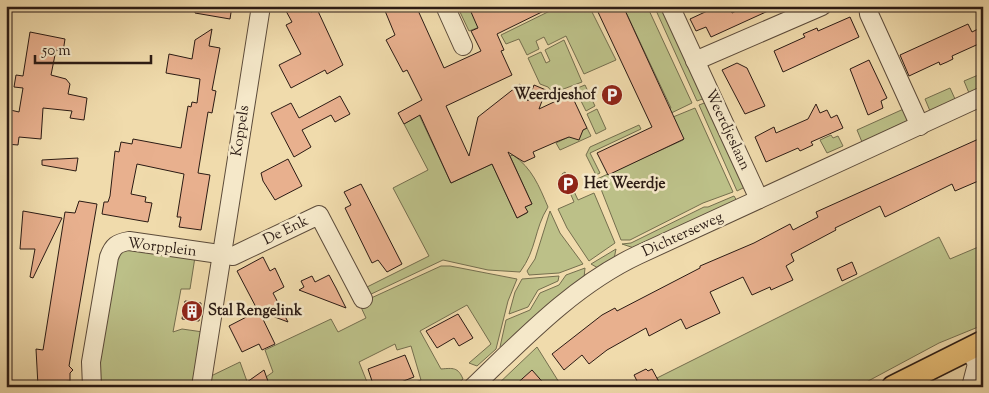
<svg xmlns="http://www.w3.org/2000/svg" width="989" height="393" font-family="'Sorts Mill Goudy',serif">
<style>
.green{fill:#bcc088;stroke:#746e4e}
.building{fill:#e8b08e;stroke:#2b1b14}
.lines{fill:none;stroke-linecap:round;stroke-linejoin:round}
.minor-casing{stroke:#5c4b3a;stroke-width:20}
.major-casing{stroke:#2b1b14;stroke-width:25}
.minor{stroke:#f5e8c9;stroke-width:18}
.major{stroke:#e8be76;stroke-width:22}
.labels{text-anchor:middle;dominant-baseline:central;stroke-width:5;stroke-linejoin:round;paint-order:stroke}
.poi-label{font-size:15px;font-weight:bold;fill:#2b1b14;stroke:#f5e8c9;text-anchor:start}
.street-label{font-size:15px;fill:#2b1b14;stroke:#f5e8c9}
</style>
<rect width="100%" height="100%" fill="#f0dbac"/>
<filter id="stains"><feTurbulence type="fractalNoise" baseFrequency=".004" numOctaves="4"/><feColorMatrix values="0 0 0 0 .2 0 0 0 0 .09 0 0 0 0 .02 0 0 0 .5 -.17"/></filter>
<radialGradient id="worn" r=".72"><stop offset=".6" stop-color="#630" stop-opacity="0"/><stop offset="1" stop-color="#630" stop-opacity=".3"/></radialGradient>
<!-- green -->
<g class="green">
<path d="M470 6H485L480 35 477 28 469 31 460 12Z"/>
<path d="M560 6H589L616 60 584 74 566 36 548 45 544 37 536 41 539 49 527 55 519 39 506 44 501 35Z"/>
<path d="M623 6H647L692 103 665 116 664 112 671 108Z"/>
<path d="M654 6H663L705 98 697 101Z"/>
<path d="M564 40 582 82 553 93 548 87 540 84 528 58 541 52 546 63 550 61 545 50Z"/>
<path d="M983 73V87L969 93 964 81Z"/>
<path d="M585 85 595 106 586 111 575 89Z"/>
<path d="M950 88 955 99 930 111 925 99Z"/>
<path d="M707 102 745 187 737 191 699 105Z"/>
<path d="M415 106 451 183 492 164 517 218 527 213 525 207 532 204 510 156 513 155C532 168 539 186 548 207 534 229 537 249 520 272L488 270 443 260 367 296 363 289 429 256 393 188 428 170 404 124 416 117 411 108Z"/>
<path d="M908 107 913 118 862 142 857 130Z"/>
<path d="M695 108 733 192 703 203 630 240H621L597 179 683 140 673 117Z"/>
<path d="M597 109 606 129 596 134 587 114Z"/>
<path d="M639 125 641 129 590 153 600 173 596 175 586 155 590 147Z"/>
<path d="M587 128 591 136 560 150 556 143Z"/>
<path d="M831 135 833 138 838 136 843 146 827 153 820 140Z"/>
<path d="M565 172 578 200 594 193 615 243 589 261 567 228 558 209 574 202 562 174Z"/>
<path d="M734 196 737 201 634 248 622 244 631 243 704 207H708Z"/>
<path d="M550 211 560 233 583 264 559 273 529 275 527 271 535 259Z"/>
<path d="M939 237 950 259 983 245V325L939 343 857 387H650L659 382 657 378Z"/>
<path d="M126 247 195 257 190 289H181L173 332 182 329 203 332 197 387H98L97 380 115 255Z"/>
<path d="M616 249 614 259 598 268 591 264Z"/>
<path d="M441 266H450L517 279 508 301 496 349 477 366 469 363 491 344 467 305 420 331 441 369C453 368 458 367 463 379L454 387H402L421 380 411 346 397 350 395 344 359 362 369 387H270L266 377 273 372 265 350 331 319 338 332 366 318 360 305 369 299Z"/>
<path d="M585 268 584 278 502 349 500 347 506 320 530 310 540 293 559 285 566 275Z"/>
<path d="M559 276 558 281 538 290 528 307 509 314 515 292 522 279Z"/>
<path d="M537 347 562 387H495Z"/>
<path d="M240 362 249 387H210L211 376Z"/>
</g>
<!-- building -->
<g class="building">
<path d="M195 6H232L230 19 195 13Z"/>
<path d="M294 6H307L311 12 317 9 343 65 327 74 325 70 291 88 279 65 301 54 286 25 292 22 286 11Z"/>
<path d="M383 6H416L444 68 481 51 471 31 478 28 471 12 485 6H554L497 34 504 50 501 51 512 75 446 106 469 156 478 117 520 84 528 101 534 85 546 90 539 109 571 94 587 128 583 130 579 140 569 137 556 142 533 152 535 157 524 162 508 152 532 204 525 207 528 212 517 218 492 164 451 183 420 115 404 124 398 113 422 100 407 70 403 72 386 40 395 35Z"/>
<path d="M598 6H623L684 139 608 175 597 153 652 127 598 12 600 10Z"/>
<path d="M718 6H729L732 13 746 6H779L711 37 706 27 696 31 690 19Z"/>
<path d="M850 17 859 37 783 72 774 51 805 37 803 34 817 28 818 31Z"/>
<path d="M968 24 972 32 978 29 983 42 952 56 953 59 947 62 940 65 939 62 909 76 900 55Z"/>
<path d="M212 29 209 46 220 48 212 90 216 91 212 113 208 112 198 173 210 175 201 230 179 227 181 217H177L184 174 137 164 131 194 146 197 145 202 152 203 148 222 102 214 104 202H108L110 196 115 151 119 152 121 142 132 144 133 139 181 148 188 106 191 107 192 102 197 103 200 79 166 73 169 54 192 59 195 40Z"/>
<path d="M30 32 65 39 63 52 56 50 51 75 66 79 70 84 68 94 87 98 84 120 70 118 72 111 43 108 41 139 19 137 18 145 6 144V109L19 112 23 88 14 87 16 75 23 76Z"/>
<path d="M869 60 887 98 881 101 883 108 868 115 850 69Z"/>
<path d="M737 63 747 68 765 106 745 114 722 70Z"/>
<path d="M340 96 350 114 335 122 331 115 302 130 311 147 294 157 271 113 291 103 299 118Z"/>
<path d="M816 104 820 113 827 110 831 118 837 115 843 128 811 142 813 145 800 151 798 148 766 162 755 137 774 127 776 133 808 119Z"/>
<path d="M983 137V179L955 191 952 184 885 217 880 206 835 228 836 230 791 254 794 261 786 266 793 280 771 290 770 287 752 295 743 277 710 292 720 313 686 329 681 319 649 336 646 328 607 350 589 364 582 355 564 370 552 354 602 315 615 308 617 311 700 268V266L754 243 790 224 793 230 818 217 816 212Z"/>
<path d="M78 158 76 171 42 165V160Z"/>
<path d="M288 159 302 186 275 200 263 181 261 173Z"/>
<path d="M361 184 402 264 387 272 378 260 372 263 345 208 351 205 344 192Z"/>
<path d="M79 201 97 204 69 366 73 370 70 373V381L52 383V386H38L36 349 43 350 65 212 75 213Z"/>
<path d="M23 211 62 218 33 278 30 277 35 249H20Z"/>
<path d="M263 257 270 271 275 268 284 287 273 293 288 322 259 311 275 344 262 350 259 344 242 352 229 326 258 311 237 271Z"/>
<path d="M852 262 857 274 842 281 837 269Z"/>
<path d="M329 275 336 288 346 308 299 290 304 287 301 281 312 276 315 282Z"/>
<path d="M185 301 201 303 199 321 182 319Z"/>
<path d="M458 314 473 338 459 346 454 338 437 348 426 331Z"/>
<path d="M405 355 414 377 388 387H374L368 369Z"/>
<path d="M646 369 648 371 652 369 659 382 650 387H640L634 375Z"/>
<path d="M264 370 270 387H240Z"/>
<path d="M532 370 547 387H513Z"/>
</g>
<g class="lines">
<!-- minor casing -->
<g class="minor-casing">
<g id="minor">
<path d="M445 6 463 46"/>
<path d="M670 6 759 199"/>
<path d="M868 6 869 14 920 126"/>
<path d="M695 61 822 6"/>
<path d="M969 348 977 364 971 387"/>
<path d="M92 387 91 362 109 257C113 246 117 243 129 241L233 256 319 215 363 299"/>
<path d="M201 387 261 6"/>
<path d="M473 387C523 339 574 285 638 255L983 96"/>
</g>
</g>
<!-- major casing -->
<g class="major-casing">
<path id="major" d="M893 387 983 342"/>
</g>
<!-- minor -->
<use href="#minor" class="minor"/>
<!-- major -->
<use href="#major" class="major"/>
</g>
<!-- icons -->
<defs>
<g id="parking-disc" transform="scale(1.125)"><circle r="9.5" fill="#8f2418" stroke="#f5e8c9"/><path d="M-3.5-5.5H1a3.5 3.5 0 0 1 0 7H-1V5.5H-3.5ZM-1-3.4V-.6H.8a1.4 1.4 0 0 0 0-2.8Z" fill="#fff"/></g>
<g id="building-disc" transform="scale(1.125)"><circle r="9.5" fill="#8f2418" stroke="#f5e8c9"/><path d="M-4-6H4V6H1V3H-1V6H-4ZM-2.5-4.3h1.7v1.8h-1.7ZM.8-4.3h1.7v1.8H.8ZM-2.5-1h1.7V.8h-1.7ZM.8-1h1.7V.8H.8Z" fill="#fff"/></g>
</defs>
<g fill-rule="evenodd">
<use href="#parking-disc" x="612" y="95"/>
<use href="#parking-disc" x="568" y="184"/>
<use href="#building-disc" x="192" y="311"/>
</g>
<g class="labels">
<!-- poi labels -->
<g class="poi-label">
<text x="596" y="95" text-anchor="end">Weerdjeshof</text>
<text x="584" y="184">Het Weerdje</text>
<text x="208" y="311">Stal Rengelink</text>
</g>
<!-- street labels -->
<g class="street-label">
<text transform="translate(727 130) rotate(65)">Weerdjeslaan</text>
<text transform="translate(241 131) rotate(-81)">Koppels</text>
<text transform="translate(286 231) rotate(-26)">De Enk</text>
<text transform="translate(683 235) rotate(-25)">Dichterseweg</text>
<text transform="translate(162 248) rotate(7)">Worpplein</text>
</g>
</g>
<!-- margin -->
<rect width="989" height="393" fill="none" stroke="#f0dbac" stroke-width="25"/>
<rect x="8" y="8" width="974" height="378" fill="none" stroke="#2b1b14" stroke-width="2.5"/>
<rect x="12" y="12" width="964" height="368" fill="none" stroke="#2b1b14"/>
<!-- scale -->
<path d="M35 55v8h116v-8" fill="none" stroke="#2b1b14" stroke-width="2.5"/>
<text x="42" y="55" font-size="15" fill="#2b1b14" stroke="#f5e8c9" stroke-width="4" paint-order="stroke">50 m</text>
<rect width="100%" height="100%" filter="url(#stains)"/>
<rect width="100%" height="100%" fill="url(#worn)"/>
</svg>
